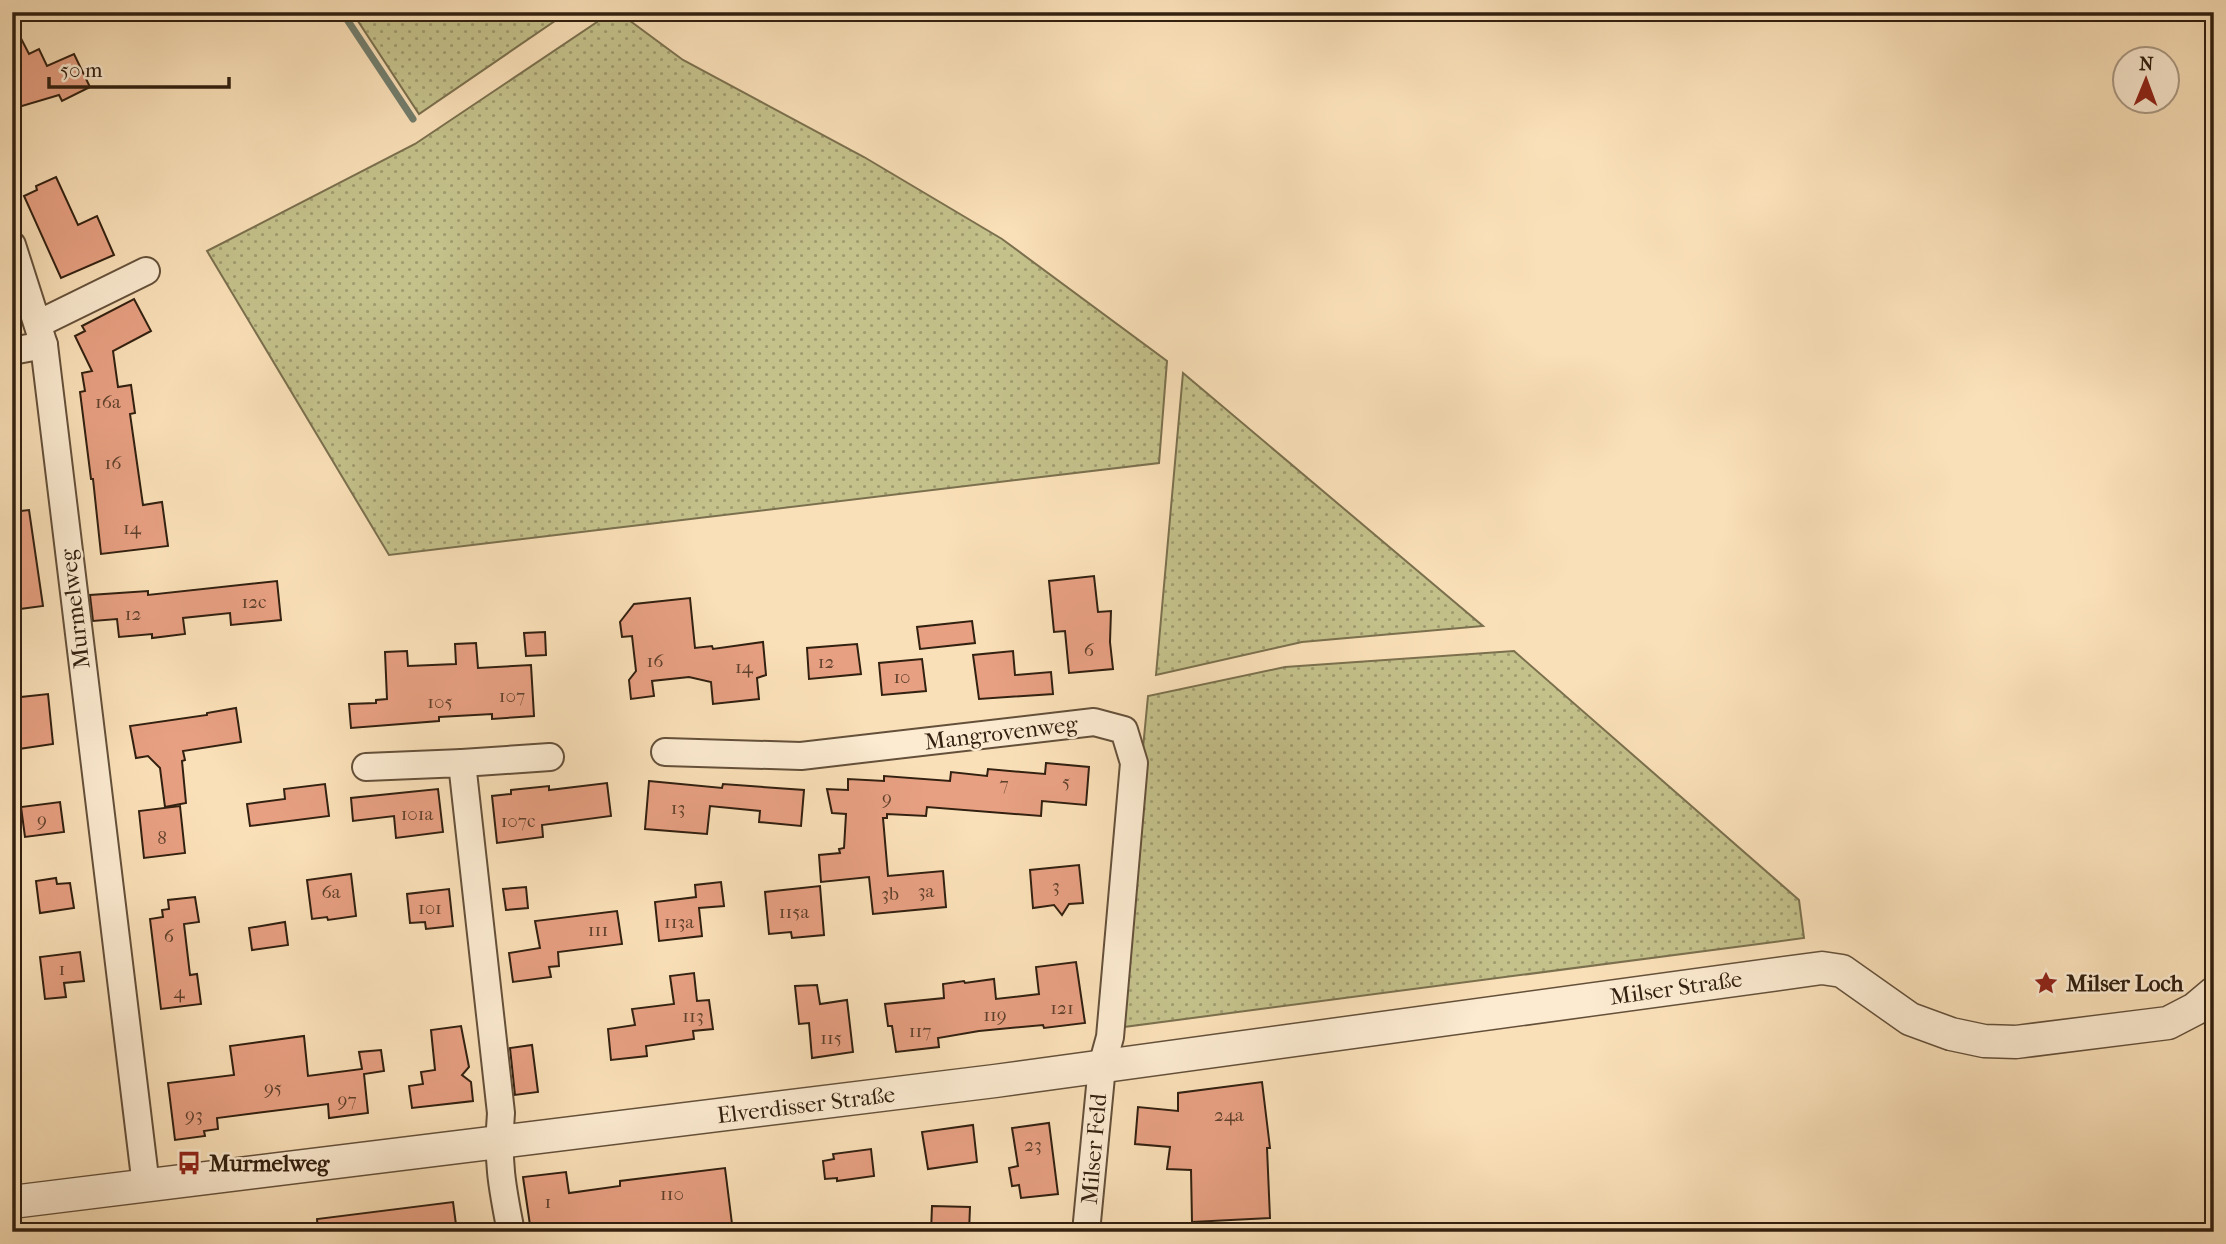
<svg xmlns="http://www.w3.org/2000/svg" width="2226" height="1244" font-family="'IM FELL French Canon',serif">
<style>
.grass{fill:url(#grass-dots);stroke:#7b704e;stroke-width:2}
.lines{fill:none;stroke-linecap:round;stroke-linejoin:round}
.stream{stroke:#737e6d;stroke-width:7}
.building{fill:#e7a082;stroke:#322010;stroke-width:2}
.minor-casing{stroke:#64503a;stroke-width:30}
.tertiary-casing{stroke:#64503a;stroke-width:35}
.minor{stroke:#fcebd1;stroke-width:26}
.tertiary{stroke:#fcebd1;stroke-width:32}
.labels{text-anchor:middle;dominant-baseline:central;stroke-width:5;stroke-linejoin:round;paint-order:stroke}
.number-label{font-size:19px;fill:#5f402c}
.street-label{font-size:23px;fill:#322010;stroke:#fcebd1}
.poi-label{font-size:23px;font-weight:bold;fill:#322010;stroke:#fcebd1;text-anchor:start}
</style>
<defs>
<pattern id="grass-dots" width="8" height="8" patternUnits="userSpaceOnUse" patternTransform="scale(1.75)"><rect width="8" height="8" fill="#c4c18b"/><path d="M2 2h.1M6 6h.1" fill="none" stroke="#a09c70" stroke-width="1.8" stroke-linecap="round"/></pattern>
</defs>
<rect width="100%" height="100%" fill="#fae0b8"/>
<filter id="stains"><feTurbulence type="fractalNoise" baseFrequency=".00286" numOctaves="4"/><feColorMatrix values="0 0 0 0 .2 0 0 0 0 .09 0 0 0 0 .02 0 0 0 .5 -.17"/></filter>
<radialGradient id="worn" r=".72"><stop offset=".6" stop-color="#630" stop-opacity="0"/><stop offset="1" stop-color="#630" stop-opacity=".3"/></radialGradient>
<!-- grass -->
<g class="grass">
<path d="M352 12H568L419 114Z"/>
<path d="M612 12H618L683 60 864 157 1002 239 1167 361 1159 463 389 555 207 251 415 144Z"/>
<path d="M1183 373 1483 626 1302 642 1156 675Z"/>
<path d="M1514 651 1799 900 1804 938 1116 1028 1148 696 1285 667Z"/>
</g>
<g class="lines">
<!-- stream -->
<path class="stream" d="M342 12 413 119"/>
</g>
<!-- building -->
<g class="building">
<path d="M12 21 29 54 39 49 47 66 74 54 90 87 62 101 59 95 12 109Z"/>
<path d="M56 177 78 225 97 216 114 255 61 278 24 196 37 190 36 186Z"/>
<path d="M134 299 151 331 113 351 118 387 131 385 135 413 130 414 143 505 162 502 168 546 101 554 93 479H91L80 392 85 391 82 373 92 371 75 336 85 331 82 326Z"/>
<path d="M29 510 43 606 12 610V512Z"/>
<path d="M1094 576 1098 612 1111 611 1110 642 1113 669 1069 673 1065 631 1054 632 1049 581Z"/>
<path d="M277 581 281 620 231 625 230 613 183 618 185 634 152 638V634L119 637 117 619 93 621 90 595 148 591V595Z"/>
<path d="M690 598 695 648 712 646 713 649 763 642 766 675 757 678 759 699 713 704 711 682 689 677 652 681 654 696 631 699 629 680 636 671 632 636 622 637 620 622 634 604Z"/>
<path d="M972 621 975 643 920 649 917 627Z"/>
<path d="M545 632 546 655 526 656 524 633Z"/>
<path d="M476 643 478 668 531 665 534 716 492 719V714L439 717V721L351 728 349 704 376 703V700L387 699 385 652 407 651 408 666 456 664 455 644Z"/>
<path d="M857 644 861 674 809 679 807 648Z"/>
<path d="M1013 651 1015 675 1051 672 1053 694 979 699 973 655Z"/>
<path d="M922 659 926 691 882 695 879 663Z"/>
<path d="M48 694 53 744 12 750V698Z"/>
<path d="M236 708 241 742 183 751 185 760 182 761 186 803 165 807 160 768 148 756 136 758 130 726 207 715V713Z"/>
<path d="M1046 763 1089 767 1086 805 1042 801 1041 816 927 807 926 816 887 814V818H883L888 876 943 871 946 907 873 914 869 877 821 882 819 855 840 853 839 849 844 848 846 814 832 813 827 789 848 790V779L884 781V776L950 781 951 772 987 776 988 769 1045 774Z"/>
<path d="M649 781 722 788 723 784 804 790 801 826 759 822 760 811 710 806 707 834 645 829Z"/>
<path d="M607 783 611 816 542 825 543 837 497 843 492 796 511 794V790L549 786V790Z"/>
<path d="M325 784 329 816 250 826 247 804 285 799 284 789Z"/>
<path d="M438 789 443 832 396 838 394 816 353 821 351 798Z"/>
<path d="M60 802 64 832 25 837 21 807Z"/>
<path d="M180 806 185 853 144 858 139 811Z"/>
<path d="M1079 865 1083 903 1069 904 1062 915 1054 905 1033 908 1030 870Z"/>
<path d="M351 874 356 916 328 920 327 917 312 919 307 880Z"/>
<path d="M56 878 57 884 70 883 74 908 40 913 36 881Z"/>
<path d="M721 882 724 906 699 908 702 936 659 941 655 902 696 897 695 885Z"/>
<path d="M820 886 824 935 792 938 791 932 769 934 765 892Z"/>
<path d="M526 887 528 908 506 910 503 889Z"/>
<path d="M449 889 453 926 426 929 425 922 410 923 407 894Z"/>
<path d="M195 897 199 922 184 924 190 975 197 974 201 1004 161 1009 150 919 163 917 162 910 169 909 168 900Z"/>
<path d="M617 911 622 944 558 952 559 966 549 967 551 977 513 982 509 953 540 948 535 921Z"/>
<path d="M285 922 288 945 252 950 249 928Z"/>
<path d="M80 952 84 981 64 983 66 997 45 999 40 957Z"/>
<path d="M1076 962 1085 1023 1044 1028 1043 1025 979 1031 938 1038 939 1047 896 1052 892 1026H888L885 1004 944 998 943 984 964 981 965 983 994 979 996 999 1039 994 1036 967Z"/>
<path d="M694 973 697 1001 709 1000 713 1029 693 1031 694 1039 646 1046 647 1056 611 1060 608 1029 635 1025 632 1009 674 1004 670 976Z"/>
<path d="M817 985 820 1004 847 1000 853 1052 812 1058 809 1023 799 1024 795 986Z"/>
<path d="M461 1026 469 1067 462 1075 471 1082 473 1101 412 1108 409 1086 423 1084 421 1072 435 1070 431 1030Z"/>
<path d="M304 1036 308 1076 362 1069 359 1052 381 1050 384 1071 364 1074 368 1113 329 1118 328 1104 217 1118 218 1129 204 1131 205 1136 175 1140 168 1083 234 1075 230 1046Z"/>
<path d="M532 1045 538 1092 515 1095 510 1048Z"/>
<path d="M1262 1082 1270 1148H1267L1270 1218 1192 1222 1191 1170 1167 1169 1170 1147 1135 1144 1138 1107 1178 1111V1093Z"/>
<path d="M1049 1123 1058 1194 1021 1198 1019 1185 1012 1186 1009 1168 1018 1166 1012 1128Z"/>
<path d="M973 1125 977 1162 928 1169 922 1132Z"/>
<path d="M871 1149 874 1176 837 1181V1178L825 1179 823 1161 834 1159 833 1154Z"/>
<path d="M725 1168 732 1224 677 1232H531L523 1177 566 1172 569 1193 620 1186V1181Z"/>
<path d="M453 1202 457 1232H318L317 1219Z"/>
<path d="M932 1206 970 1207 969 1232H931Z"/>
</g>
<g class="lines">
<!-- minor casing -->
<g class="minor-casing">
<g id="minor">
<path d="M12 245 44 345 146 1186"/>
<path d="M38 324 146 271"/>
<path d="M12 351 44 345"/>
<path d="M665 752 801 756 1094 722 1124 730 1134 763 1110 1037 1102 1066 1086 1232"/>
<path d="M462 763 550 757"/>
<path d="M366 767 462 763 501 1113C497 1160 502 1187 511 1232"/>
</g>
</g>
<!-- tertiary casing -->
<g class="tertiary-casing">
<path id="tertiary" d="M12 1202 995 1081 1822 968 1842 971 1910 1019 1951 1034 1984 1041 2016 1042 2168 1023 2195 1009 2214 993"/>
</g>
<!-- minor -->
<use href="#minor" class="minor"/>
<!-- tertiary -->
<use href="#tertiary" class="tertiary"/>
</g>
<!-- icons -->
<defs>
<g id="sight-bare" transform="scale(1.89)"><path d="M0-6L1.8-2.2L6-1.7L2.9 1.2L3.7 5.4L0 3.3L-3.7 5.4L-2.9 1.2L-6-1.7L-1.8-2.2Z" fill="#8f2418" stroke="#fcebd1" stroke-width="2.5" paint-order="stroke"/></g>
<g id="bus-bare" transform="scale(1.89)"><path d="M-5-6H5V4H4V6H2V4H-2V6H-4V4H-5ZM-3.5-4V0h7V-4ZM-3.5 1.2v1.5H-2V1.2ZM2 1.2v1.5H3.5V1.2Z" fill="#8f2418" stroke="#fcebd1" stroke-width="2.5" paint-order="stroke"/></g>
</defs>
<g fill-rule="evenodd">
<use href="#sight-bare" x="2046" y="983"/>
<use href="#bus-bare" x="189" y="1163"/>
</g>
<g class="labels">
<!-- number labels -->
<g class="number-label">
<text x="108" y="402">16a</text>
<text x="113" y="463">16</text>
<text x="132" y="528">14</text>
<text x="254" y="602">12c</text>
<text x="133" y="614">12</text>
<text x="1089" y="650">6</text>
<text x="655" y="661">16</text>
<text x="826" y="662">12</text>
<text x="744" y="667">14</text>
<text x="902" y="677">10</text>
<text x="512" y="696">107</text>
<text x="440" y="702">105</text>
<text x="1066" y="782">5</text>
<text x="1004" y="784">7</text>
<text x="887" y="798">9</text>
<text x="678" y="808">13</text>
<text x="417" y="814">101a</text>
<text x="42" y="820">9</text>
<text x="518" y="821">107c</text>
<text x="162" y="838">8</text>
<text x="1056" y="886">3</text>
<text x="926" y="891">3a</text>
<text x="331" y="892">6a</text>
<text x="890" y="894">3b</text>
<text x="430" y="908">101</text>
<text x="794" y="912">115a</text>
<text x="679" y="922">113a</text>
<text x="598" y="930">111</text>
<text x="169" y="936">6</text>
<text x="62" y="969">1</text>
<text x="179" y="992">4</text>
<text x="1062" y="1008">121</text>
<text x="995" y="1015">119</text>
<text x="693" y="1016">113</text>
<text x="920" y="1031">117</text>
<text x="831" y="1038">115</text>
<text x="273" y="1088">95</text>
<text x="347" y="1100">97</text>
<text x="194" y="1115">93</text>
<text x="1229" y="1115">24a</text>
<text x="1033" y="1145">23</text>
<text x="672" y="1194">110</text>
<text x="548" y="1202">1</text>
</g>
<!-- street labels -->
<g class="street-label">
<text transform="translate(75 609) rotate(-97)">Murmelweg</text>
<text transform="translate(1001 733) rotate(-7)">Mangrovenweg</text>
<text transform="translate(1676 988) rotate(-8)">Milser Straße</text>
<text transform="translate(806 1105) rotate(-7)">Elverdisser Straße</text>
<text transform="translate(1094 1149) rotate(-85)">Milser Feld</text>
</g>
<!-- poi labels -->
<g class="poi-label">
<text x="2066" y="983">Milser Loch</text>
<text x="209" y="1163">Murmelweg</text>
</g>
</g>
<!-- margin -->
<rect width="2226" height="1244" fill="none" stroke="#fae0b8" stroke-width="42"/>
<rect x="14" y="14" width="2198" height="1216" fill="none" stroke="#322010" stroke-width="3.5"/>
<rect x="21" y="21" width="2184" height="1202" fill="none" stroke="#322010" stroke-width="2"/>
<!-- north arrow -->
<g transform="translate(2146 80) rotate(1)"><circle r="33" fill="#fcebd1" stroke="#ab9a84" stroke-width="2"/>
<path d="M0-5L12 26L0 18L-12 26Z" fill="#8f2418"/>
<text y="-10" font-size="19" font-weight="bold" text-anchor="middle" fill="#322010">N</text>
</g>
<!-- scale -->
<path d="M49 77v10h180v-10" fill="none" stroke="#322010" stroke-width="3.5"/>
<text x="60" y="77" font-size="21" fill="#322010" stroke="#fcebd1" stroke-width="5" paint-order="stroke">50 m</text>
<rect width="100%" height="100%" filter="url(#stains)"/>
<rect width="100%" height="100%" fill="url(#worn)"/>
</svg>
